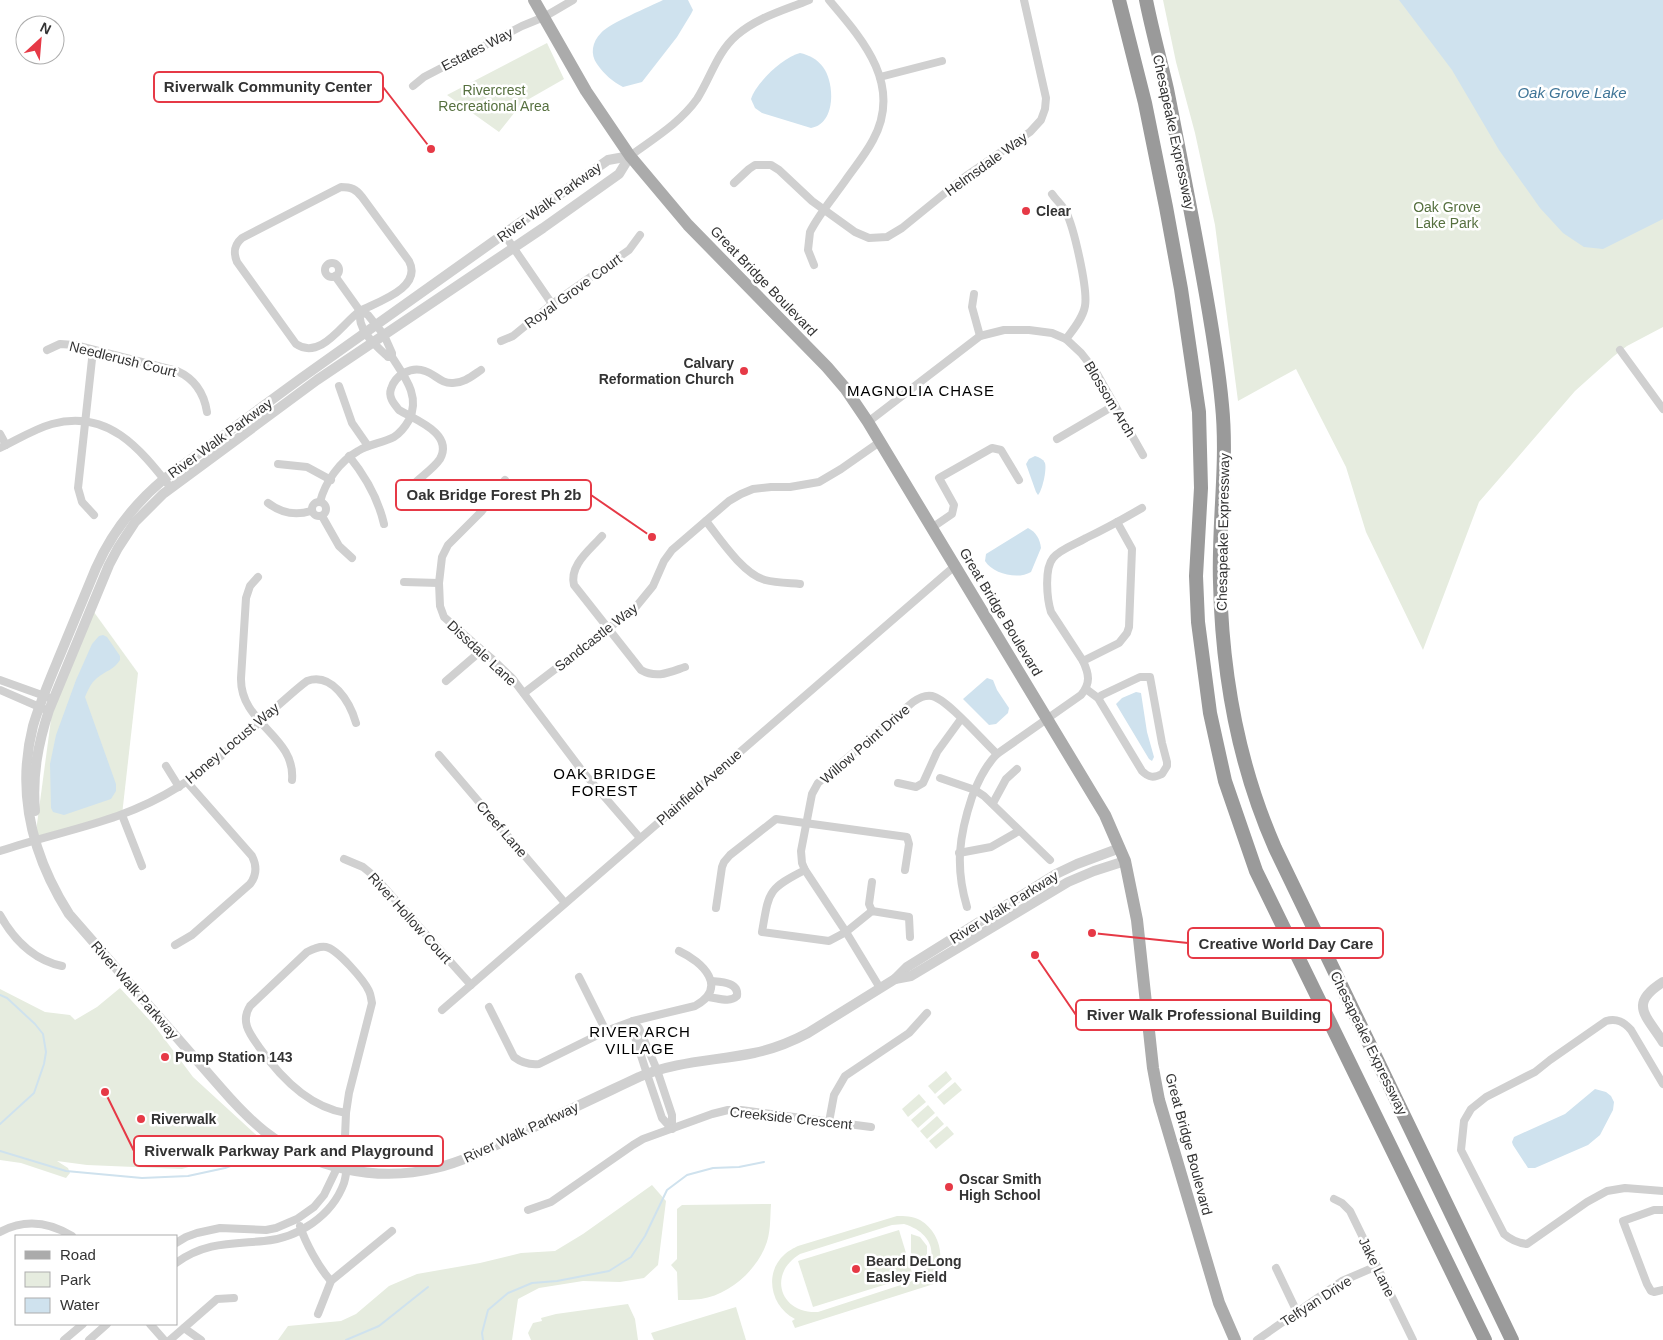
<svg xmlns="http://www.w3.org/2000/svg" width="1663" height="1340" font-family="Helvetica,sans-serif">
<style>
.green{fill:#e6ecdf;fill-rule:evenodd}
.water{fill:#cfe2ee}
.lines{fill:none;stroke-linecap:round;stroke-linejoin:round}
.stream{stroke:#cfe2ee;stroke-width:2}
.minor{stroke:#d0d0d0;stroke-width:8}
.tertiary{stroke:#d0d0d0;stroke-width:10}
.primary{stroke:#ababab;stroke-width:12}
.motorway{stroke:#9a9a9a;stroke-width:14}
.poi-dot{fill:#e63946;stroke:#fff;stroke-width:2}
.labels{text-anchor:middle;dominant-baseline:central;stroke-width:5;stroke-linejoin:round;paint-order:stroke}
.street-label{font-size:14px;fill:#333;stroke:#fff}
.park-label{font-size:14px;fill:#56703f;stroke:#fff}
.poi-label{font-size:14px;font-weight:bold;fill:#333;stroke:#fff;text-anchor:start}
.water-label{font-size:15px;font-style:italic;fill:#3f7597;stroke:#fff}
.neighbourhood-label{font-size:15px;letter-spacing:1px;fill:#000;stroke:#fff}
.leader{fill:none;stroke:#e63946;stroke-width:2}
.callout-dot{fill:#e63946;stroke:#fff;stroke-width:2}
.callout{fill:#fff;stroke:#e63946;stroke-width:2}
.callout-label{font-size:15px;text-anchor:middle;font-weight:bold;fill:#333}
</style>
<rect width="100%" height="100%" fill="#fff"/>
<!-- green -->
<g class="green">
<path d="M1163 0H1663V327L1627 346 1614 356 1575 391 1479 502 1423 650 1366 532 1346 467 1296 369 1238 401 1215 225 1195 133 1176 62Z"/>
<path d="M547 43 564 79 522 103 499 132 447 95Z"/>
<path d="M91 608 138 673 122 815 35 839 52 712Z"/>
<path d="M120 988 154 1025 193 1077 264 1142 244 1150 182 1169 87 1165 57 1161 68 1168 70 1173 66 1178 21 1163 0 1160V989L45 1012 70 1015 75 1020 97 1007Z"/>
<path d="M946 1071 952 1079 935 1094 928 1086Z"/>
<path d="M955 1082 962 1090 944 1105 937 1097Z"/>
<path d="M919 1094 926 1102 908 1117 902 1109Z"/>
<path d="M928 1105 935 1113 918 1128 911 1120Z"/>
<path d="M937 1116 944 1124 927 1139 920 1131Z"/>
<path d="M947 1126 954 1134 936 1149 929 1141Z"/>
<path d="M652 1185 666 1201 658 1265 644 1278 620 1282 583 1281 539 1288 518 1299 512 1340H278L288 1326 341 1321 356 1314 389 1286 417 1274 480 1263 521 1253 555 1251 583 1234Z"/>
<path d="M771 1204C770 1218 771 1234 765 1247 755 1272 728 1295 701 1299 693 1300 685 1300 678 1300L677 1272 671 1265 677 1259V1209L682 1205Z"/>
<path d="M897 1216C904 1216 913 1216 920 1220 939 1231 947 1258 934 1276L938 1275 940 1282 795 1328 792 1321 795 1319C771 1307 763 1273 785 1254 788 1251 794 1248 798 1246ZM904 1224C938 1234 941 1266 910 1282L818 1312C780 1314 767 1274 800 1254L892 1225Z"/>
<path d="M899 1230 913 1276 813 1307 798 1261Z"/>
<path d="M911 1234 920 1237 927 1246V1258L920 1266 911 1253Z"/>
<path d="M628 1304 635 1319 638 1340H531L528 1333 533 1323 542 1321 541 1318 556 1314Z"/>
<path d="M736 1307 746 1340H654L651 1333Z"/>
</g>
<!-- water -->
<g class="water">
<path d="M663 0H688L693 10 691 14 677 37 642 82 623 87C612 81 605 75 597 64 590 54 592 42 601 33 610 23 649 7 663 0Z"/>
<path d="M1399 0H1663V219L1603 249 1584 247 1563 233 1540 208 1499 150 1452 70Z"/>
<path d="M800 53C809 55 817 59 823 67 835 83 836 124 811 128L762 113 755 108 751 99C756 83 783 57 800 53Z"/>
<path d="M1035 456C1039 457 1043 459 1045 463 1047 470 1042 491 1038 495L1036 492 1026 464 1029 459Z"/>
<path d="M1028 528C1036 532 1040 539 1041 548L1031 572C1018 580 993 574 985 561L986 554Z"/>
<path d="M103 635 107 637 120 656V660C114 670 105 671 97 678 91 683 88 690 85 697L116 784V791L111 799 64 815 53 812 51 808 50 764 56 735 76 680 92 644 99 636Z"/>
<path d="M987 678 993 680 997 690 1009 708 1008 713 996 724 989 725 963 699Z"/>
<path d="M1136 692 1141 693 1147 732 1154 757 1152 761 1149 759 1116 704 1122 698Z"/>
<path d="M1595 1089 1606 1092 1611 1096 1614 1102 1613 1110 1600 1135 1588 1145 1535 1168H1528L1513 1145 1512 1142 1514 1137 1565 1114Z"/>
</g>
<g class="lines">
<!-- stream -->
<g class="stream">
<path d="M0 995 7 998 35 1024 43 1034 46 1052 44 1064 34 1093 0 1124"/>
<path d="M0 1151 66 1171 142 1178 188 1176 225 1168 244 1161 267 1149"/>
<path d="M346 1340 379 1326 428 1287"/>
<path d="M483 1340 482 1333 488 1310 508 1293 532 1283 557 1281 609 1271 631 1257 645 1236 667 1190 687 1175 713 1168 739 1167 764 1162"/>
</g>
<!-- minor -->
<g class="minor">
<path d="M880 77 942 61"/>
<path d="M413 86 424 77 522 26 544 17 573 0"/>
<path d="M630 156C653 139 680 123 697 99 711 77 717 52 737 35 758 17 785 10 809 0"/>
<path d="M734 183 749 169 755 165H771L779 170 812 201 855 232 869 238 887 237 902 228 966 176 1030 132 1041 120 1045 109 1046 98 1024 0"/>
<path d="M341 187C351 187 356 189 362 197L409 261C423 288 377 302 360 311 343 322 321 361 296 344L237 262C233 252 234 245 242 238Z"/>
<path d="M1052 194C1056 200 1063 206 1066 212 1074 228 1088 289 1085 306 1083 318 1073 330 1066 339"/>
<path d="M504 234 552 304"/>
<circle cx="332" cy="270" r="7"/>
<path d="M814 265 808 250 810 232C819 214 833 198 845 181 854 168 865 155 873 140 903 85 863 40 829 0"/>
<path d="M335 276 360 311 368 315 384 335 392 353V357H388C375 345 357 330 360 311"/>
<path d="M974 294 972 307 980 336"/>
<path d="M501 341 513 336 552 304 629 250 640 235"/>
<path d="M47 350 60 344 75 345 177 371C195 379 204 393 207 412"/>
<path d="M93 350 78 488 82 502 94 515"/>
<path d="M1620 350 1663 409"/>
<path d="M339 386 352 423 368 446"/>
<path d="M868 422 980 336 1004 330H1029L1052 333 1066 339 1081 353 1096 372 1143 455"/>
<path d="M0 434 6 445"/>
<path d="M1057 439 1115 405"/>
<path d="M0 448C17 440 34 429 52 424 109 409 140 449 171 488"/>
<path d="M349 456C366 477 378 498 384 524"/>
<path d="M278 464 307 467 331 480"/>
<path d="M505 480 481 512 448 545 442 557 439 583 440 606 444 617 491 658 512 678 583 772 640 838"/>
<path d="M414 484C422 476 434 468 440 459 454 433 415 420 399 410 394 404 388 397 391 389 395 375 411 366 425 371 435 374 441 384 453 383 464 383 472 376 481 370"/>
<circle cx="319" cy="509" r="7"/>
<path d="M320 502C325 482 340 461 358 451 369 444 383 443 394 437 400 433 405 427 409 420 421 396 404 376 392 357"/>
<path d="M268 503C281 513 295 516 311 511"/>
<path d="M322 516 339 546 352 558"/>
<path d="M706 521C720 539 743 574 765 580 776 583 789 583 800 584"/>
<path d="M933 527 952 514 954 505 939 478 992 448 1001 450 1019 480"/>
<path d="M602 536C590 550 569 565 574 585L641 670C657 679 670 672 685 667"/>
<path d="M258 577 250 586 246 598 241 678C240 724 296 736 292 780"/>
<path d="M404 582 439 583"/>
<path d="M1083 661 1051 612C1047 599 1044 569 1053 558 1060 549 1076 544 1086 538 1105 529 1123 519 1142 508"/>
<path d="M0 680 53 699"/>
<path d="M446 681 482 650"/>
<path d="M1086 689 1098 698 1142 771C1149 778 1154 778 1162 774L1167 766V762L1162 743 1150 677H1140L1102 695 1098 698"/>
<path d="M0 690 44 709"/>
<path d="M524 693 635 608 653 586 664 561 672 550 729 501 741 494 753 489 771 487H790L819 482 841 469 881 441"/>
<path d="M439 755 565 903"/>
<path d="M166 766 179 787"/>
<path d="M940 778 975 790 984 796 1050 860"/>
<path d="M898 783 916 787 923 783 937 752 961 719"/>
<path d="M993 803 1006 779 1017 769"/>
<path d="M122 815 142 866"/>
<path d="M0 851C62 830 121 823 178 787 214 765 244 736 275 708 286 699 296 689 307 681 332 672 350 702 356 723"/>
<path d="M959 853 991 847 1019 831"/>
<path d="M344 859 363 867 374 876 471 985"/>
<path d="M805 870C767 889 769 892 762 932L829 941 846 932 872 911 909 917 910 937"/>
<path d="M872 882 869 904 872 911"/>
<path d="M967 907C955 867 959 836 972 797 978 781 985 766 997 754L1081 695C1091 683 1089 674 1083 661L1119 643 1127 633 1129 627 1132 549 1117 522"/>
<path d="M716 908 722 867 724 862 730 855 776 819 907 837 909 844 905 870"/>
<path d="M0 915C14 940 34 960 62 966"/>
<path d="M175 945 192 935 250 884C257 875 257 866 252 856L187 782"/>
<path d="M579 977 606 1031"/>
<path d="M880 988 846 932 805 870 802 863 801 851 812 794 818 783 913 702C919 698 924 695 932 696 947 699 983 741 997 754"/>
<path d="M708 997C718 998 730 1003 737 996 739 982 721 982 711 981"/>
<path d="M489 1007 514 1057C522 1063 529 1065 539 1064L606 1031 633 1021 695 1006C729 988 703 962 679 951"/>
<path d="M442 1010 956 565"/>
<path d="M633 1021 639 1028 657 1070 672 1115V1129L662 1118 647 1074 633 1031Z"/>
<path d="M1663 1084 1631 1030C1624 1022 1617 1018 1606 1021L1550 1060 1535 1072 1486 1097 1471 1109 1464 1121 1461 1150 1504 1234C1511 1240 1517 1243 1527 1244L1587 1202 1607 1191 1625 1188 1663 1191"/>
<path d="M829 1122 834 1095 845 1076 909 1033 927 1013"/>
<path d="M1334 1199 1342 1203 1350 1211 1413 1340"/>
<path d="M528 1210 551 1202 633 1145 643 1139 712 1114 728 1110H741L871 1127"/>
<path d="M1663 1210H1654L1623 1221 1647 1284 1651 1291 1654 1292 1663 1290"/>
<path d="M300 1226C305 1242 319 1268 331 1281"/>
<path d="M0 1232C24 1219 49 1222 72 1236"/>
<path d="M176 1243 186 1237 197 1233 220 1228 266 1230 276 1228 297 1219 314 1207 324 1195 337 1168 342 1141 345 1137 346 1113 349 1093 372 1003C371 999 371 995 369 991 364 980 337 949 326 947 319 946 313 949 307 952L250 1006C240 1022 250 1034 259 1047 280 1077 308 1107 346 1113"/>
<path d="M176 1263C205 1242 231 1244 264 1241 298 1238 332 1216 344 1183 348 1169 348 1155 350 1141L345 1137"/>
<path d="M1276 1268 1297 1312"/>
<path d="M318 1314 331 1281 392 1231"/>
<path d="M150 1324 164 1340"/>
<path d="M184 1328 201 1340"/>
<path d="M64 1340 83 1324"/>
<path d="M89 1340 107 1324"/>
<path d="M170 1340 217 1299 234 1298"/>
<path d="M1257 1340 1342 1281 1377 1266"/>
</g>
<!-- tertiary -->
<g class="tertiary">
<path d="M630 156 608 160 300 379 164 479C134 504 112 532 96 568 84 597 72 626 60 655 50 679 40 702 33 726 16 793 33 857 69 914L221 1088C234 1103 248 1118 264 1131 311 1168 376 1183 436 1168 469 1160 499 1143 530 1129 566 1111 603 1094 639 1077 676 1061 715 1061 754 1053 773 1049 791 1042 808 1033L895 979 907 967 1056 874 1077 864 1120 848"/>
<path d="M35 811C32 775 38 744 49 710L109 565 118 548 135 522 163 494 317 380 543 228 619 174 630 156"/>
<path d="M895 979 911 976 1068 882 1094 871 1125 861"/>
<path d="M1663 982C1628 1004 1646 1015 1663 1042"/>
</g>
<!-- primary -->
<path class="primary" d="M534 0 586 91 630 156 688 225 827 367 845 388 868 422 1105 815 1125 861 1137 920 1153 1068 1159 1100 1219 1303 1235 1340"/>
<!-- motorway -->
<g class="motorway">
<path d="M1119 0 1145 103 1166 207 1181 289 1199 412 1201 488 1196 576 1198 622 1210 713 1225 781 1256 871 1485 1340"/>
<path d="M1146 0C1152 30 1160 59 1167 89 1179 150 1191 211 1202 272 1210 316 1218 360 1222 405 1228 464 1218 523 1220 582 1222 673 1238 764 1275 848L1512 1340"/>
</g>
</g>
<!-- markers -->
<g class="poi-dot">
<circle cx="1026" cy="211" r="5"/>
<circle cx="744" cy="371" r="5"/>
<circle cx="165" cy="1057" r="5"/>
<circle cx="141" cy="1119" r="5"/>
<circle cx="949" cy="1187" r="5"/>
<circle cx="856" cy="1269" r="5"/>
</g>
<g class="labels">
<!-- street labels -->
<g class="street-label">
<text transform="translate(477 49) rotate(-27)">Estates Way</text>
<text transform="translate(1174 132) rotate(78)">Chesapeake Expressway</text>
<text transform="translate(986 164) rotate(-36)">Helmsdale Way</text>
<text transform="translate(549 202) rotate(-36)">River Walk Parkway</text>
<text transform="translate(764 281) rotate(46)">Great Bridge Boulevard</text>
<text transform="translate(573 291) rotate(-36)">Royal Grove Court</text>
<text transform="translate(123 359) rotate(14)">Needlerush Court</text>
<text transform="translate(1110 399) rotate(59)">Blossom Arch</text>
<text transform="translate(220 438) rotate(-36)">River Walk Parkway</text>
<text transform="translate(1223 532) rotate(-89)">Chesapeake Expressway</text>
<text transform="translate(1001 612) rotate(59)">Great Bridge Boulevard</text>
<text transform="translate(596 637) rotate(-38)">Sandcastle Way</text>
<text transform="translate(482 653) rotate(43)">Dissdale Lane</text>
<text transform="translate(232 743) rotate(-40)">Honey Locust Way</text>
<text transform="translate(865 744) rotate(-41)">Willow Point Drive</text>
<text transform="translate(699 787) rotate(-41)">Plainfield Avenue</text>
<text transform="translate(502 829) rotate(49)">Creef Lane</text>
<text transform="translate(1004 907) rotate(-32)">River Walk Parkway</text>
<text transform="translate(410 918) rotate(48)">River Hollow Court</text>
<text transform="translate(135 990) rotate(49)">River Walk Parkway</text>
<text transform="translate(1369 1043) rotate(64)">Chesapeake Expressway</text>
<text transform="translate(791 1118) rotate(6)">Creekside Crescent</text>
<text transform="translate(521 1132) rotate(-25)">River Walk Parkway</text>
<text transform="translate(1189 1144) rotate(75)">Great Bridge Boulevard</text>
<text transform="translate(1377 1267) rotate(64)">Jake Lane</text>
<text transform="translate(1316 1301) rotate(-33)">Telfyan Drive</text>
</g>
<!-- park labels -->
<g class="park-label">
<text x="494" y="90">Rivercrest<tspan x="494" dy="16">Recreational Area</tspan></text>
<text x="1447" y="207">Oak Grove<tspan x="1447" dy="16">Lake Park</tspan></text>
</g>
<!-- poi labels -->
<g class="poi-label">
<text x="1036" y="211">Clear</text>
<text x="734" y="363" text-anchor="end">Calvary<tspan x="734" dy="16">Reformation Church</tspan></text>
<text x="175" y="1057">Pump Station 143</text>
<text x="151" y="1119">Riverwalk</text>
<text x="959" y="1179">Oscar Smith<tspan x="959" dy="16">High School</tspan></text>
<text x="866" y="1261">Beard DeLong<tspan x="866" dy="16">Easley Field</tspan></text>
</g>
<!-- water labels -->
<g class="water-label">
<text x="1572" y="92">Oak Grove Lake</text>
</g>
<!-- neighbourhood labels -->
<g class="neighbourhood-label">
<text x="921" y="390">MAGNOLIA CHASE</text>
<text x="605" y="773">OAK BRIDGE<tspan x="605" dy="17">FOREST</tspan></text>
<text x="640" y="1031">RIVER ARCH<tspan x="640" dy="17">VILLAGE</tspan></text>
</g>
</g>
<!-- callouts -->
<path class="leader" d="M431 149L383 87M652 537L591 495M1092 933L1188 943M1035 955L1076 1015M105 1092L134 1151"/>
<g class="callout-dot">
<circle cx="431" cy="149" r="5"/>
<circle cx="652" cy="537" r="5"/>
<circle cx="1092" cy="933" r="5"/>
<circle cx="1035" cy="955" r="5"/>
<circle cx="105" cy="1092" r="5"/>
</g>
<g class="callout">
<rect x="154" y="72" width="229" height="30" rx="5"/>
<rect x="396" y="480" width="195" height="30" rx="5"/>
<rect x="1188" y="928" width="195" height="30" rx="5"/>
<rect x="1076" y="1000" width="255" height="30" rx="5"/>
<rect x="134" y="1136" width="309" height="30" rx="5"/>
</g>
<g class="callout-label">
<text x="268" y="92">Riverwalk Community Center</text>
<text x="494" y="500">Oak Bridge Forest Ph 2b</text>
<text x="1286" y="949">Creative World Day Care</text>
<text x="1204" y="1020">River Walk Professional Building</text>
<text x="289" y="1156">Riverwalk Parkway Park and Playground</text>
</g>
<!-- legend -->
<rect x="15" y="1235" width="162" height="90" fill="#ffffff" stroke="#adadad"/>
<rect x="25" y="1251" width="25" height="8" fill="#ababab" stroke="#adadad"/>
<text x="60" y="1260" font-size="15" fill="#333333">Road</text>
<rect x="25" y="1272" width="25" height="15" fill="#e6ecdf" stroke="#adadad"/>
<text x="60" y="1285" font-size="15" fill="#333333">Park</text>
<rect x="25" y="1298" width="25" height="15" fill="#cfe2ee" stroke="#adadad"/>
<text x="60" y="1310" font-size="15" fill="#333333">Water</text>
<!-- north arrow -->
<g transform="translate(40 40) rotate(26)"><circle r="24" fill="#ffffff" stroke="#adadad"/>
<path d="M0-4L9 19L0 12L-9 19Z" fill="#e63946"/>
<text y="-8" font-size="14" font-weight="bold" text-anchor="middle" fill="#333333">N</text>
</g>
</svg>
